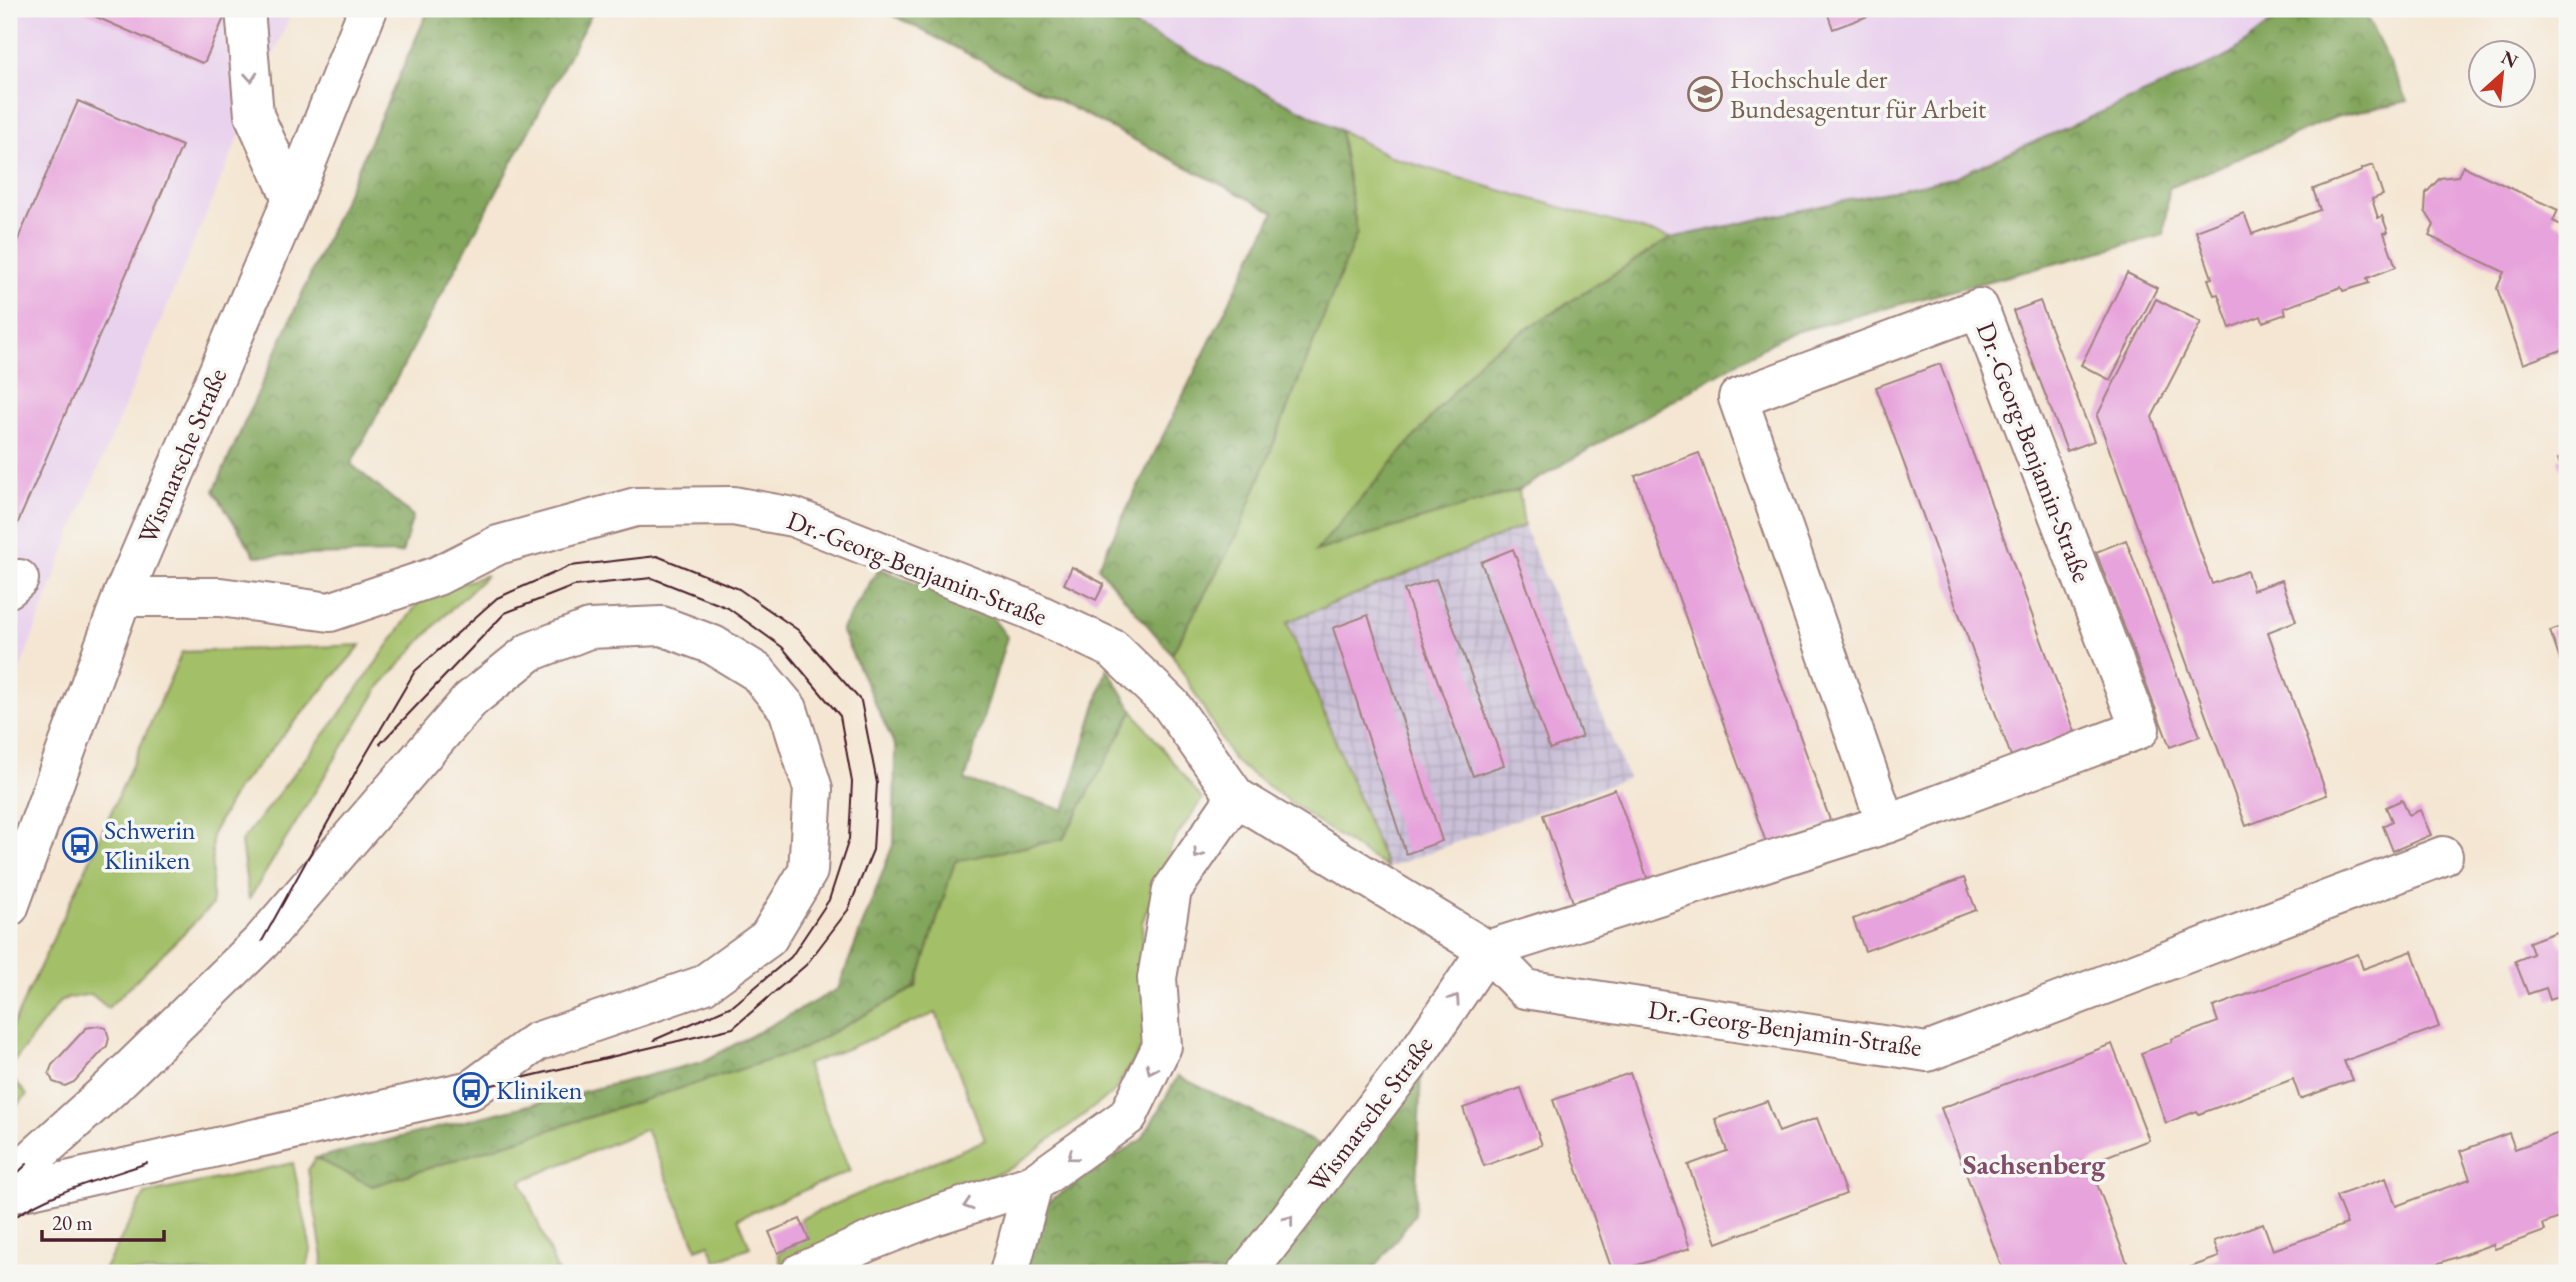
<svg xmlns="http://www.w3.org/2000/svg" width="2576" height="1282" font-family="'EB Garamond',serif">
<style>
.built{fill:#e9d2ed}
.industrial{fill:url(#industrial-grid)}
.green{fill:#a3c067;stroke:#767049;stroke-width:2}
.forest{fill:url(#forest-crowns);stroke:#666244;stroke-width:2}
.building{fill:#e7a3db}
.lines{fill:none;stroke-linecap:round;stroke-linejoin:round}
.minor-casing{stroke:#9f827e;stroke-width:42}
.major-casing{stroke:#9f827e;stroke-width:42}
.minor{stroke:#fff;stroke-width:38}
.major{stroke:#fff;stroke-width:38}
.tram{stroke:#4a1f2b;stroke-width:2}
.oneway{stroke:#ae9aa0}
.labels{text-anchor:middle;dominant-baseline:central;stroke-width:7;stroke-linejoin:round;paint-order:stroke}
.education-label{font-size:26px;fill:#785e54;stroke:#f6f6f2;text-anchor:start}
.street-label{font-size:26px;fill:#4a1f2b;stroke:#f6f6f2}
.transit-label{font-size:26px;fill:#164399;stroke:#f6f6f2;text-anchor:start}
.neighbourhood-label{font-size:28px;font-weight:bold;fill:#814d69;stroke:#f6f6f2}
</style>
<defs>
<pattern id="industrial-grid" width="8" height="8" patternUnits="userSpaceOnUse" patternTransform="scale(1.75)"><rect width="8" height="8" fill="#c9bfd7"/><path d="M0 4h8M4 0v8" fill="none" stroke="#aea4b9"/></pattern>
<pattern id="forest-crowns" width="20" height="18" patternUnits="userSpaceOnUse" patternTransform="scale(1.75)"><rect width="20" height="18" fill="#82a65c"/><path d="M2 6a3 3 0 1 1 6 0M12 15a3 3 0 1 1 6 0" fill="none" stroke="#6c874c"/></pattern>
</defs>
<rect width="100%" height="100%" fill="#f6f6f2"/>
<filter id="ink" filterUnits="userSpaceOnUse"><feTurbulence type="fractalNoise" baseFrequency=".0143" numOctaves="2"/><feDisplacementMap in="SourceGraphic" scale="14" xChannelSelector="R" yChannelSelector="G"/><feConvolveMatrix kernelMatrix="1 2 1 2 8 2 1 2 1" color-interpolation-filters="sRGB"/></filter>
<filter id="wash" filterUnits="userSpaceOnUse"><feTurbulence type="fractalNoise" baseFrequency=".00686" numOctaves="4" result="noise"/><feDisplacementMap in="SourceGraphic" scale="28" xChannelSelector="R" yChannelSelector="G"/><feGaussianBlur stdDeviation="1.57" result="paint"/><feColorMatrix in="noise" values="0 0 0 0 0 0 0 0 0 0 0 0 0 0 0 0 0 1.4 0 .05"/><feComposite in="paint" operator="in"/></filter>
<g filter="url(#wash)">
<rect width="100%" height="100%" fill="#f4e6d2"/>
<!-- built -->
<g class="built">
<path d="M9 9H293L72 531 9 699Z"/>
<path d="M1101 9H2289L2227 57 1952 178 1671 238 1489 187 1391 157Z"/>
</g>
<!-- industrial -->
<path class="industrial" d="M1524 526 1628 778 1387 868 1286 622Z"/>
<!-- green -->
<g class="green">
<path d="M1340 130 1391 157 1489 187 1671 238 1484 356 1317 550 1519 490 1524 526 1287 622 1387 868 1323 826 1234 761 1172 654 1238 533 1357 233Z"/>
<path d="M487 575 440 620 380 686 249 899 241 842 337 718 423 596Z"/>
<path d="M361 645 236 790 212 834V905L108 1008 91 994 61 1000 9 1068V1033L89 862 182 652Z"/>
<path d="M1133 711 1202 799 1173 842 1142 923 1147 1040 1113 1093 1013 1167 782 1268 778 1253 808 1239 800 1219 985 1140 936 1013 806 1065 850 1171 738 1218 750 1247 716 1261 709 1244 697 1249 646 1129 521 1181 558 1273H320L323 1258 308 1170 316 1158 373 1186 798 1051 916 987 955 861 1063 839Z"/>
<path d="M9 1075 27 1095 9 1113Z"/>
<path d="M293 1163 311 1250 306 1273 103 1272 145 1194Z"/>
</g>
<!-- forest -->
<g class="forest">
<path d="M429 9H594L351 464 413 516 402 553 255 556 214 491Z"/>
<path d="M881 9H1101L1340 130 1357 233 1238 533 1172 654 1098 567 1274 212Z"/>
<path d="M2289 9H2363L2408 101 2336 117 2169 188 2164 235 1787 334 1519 490 1316 551 1484 356 1671 238 1952 178 2227 57Z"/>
<path d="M879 568 991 616 1007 637 965 780 1064 810 1107 668 1133 711 1063 839 955 861 916 987 798 1051 372 1186 316 1158 702 1062 838 989 894 842 895 746 841 630Z"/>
<path d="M1422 1047 1415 1214 1371 1273H1013L1030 1214 1142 1139 1178 1076 1345 1157Z"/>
</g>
<g id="blocks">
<!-- building -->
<g class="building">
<path d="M78 9H228L205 61 202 63Z"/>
<path d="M1826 9H1887L1833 29Z"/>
<path d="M78 101 182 146 16 527 9 524V260Z"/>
<path d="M2373 165 2383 195 2372 199 2378 218 2382 216 2388 232 2384 233 2396 267 2367 278 2369 283 2343 291 2341 287 2284 308 2286 314 2263 322 2261 316 2230 328 2218 294 2214 295 2208 279 2212 278 2196 231 2244 213 2252 234 2320 210 2313 189 2362 171 2361 169Z"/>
<path d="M2463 166 2558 210 2553 221 2567 228V348L2523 364 2497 288 2504 272 2429 236 2434 225 2425 211 2426 193 2440 178 2458 176Z"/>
<path d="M2127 273 2157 288 2110 380 2081 365Z"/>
<path d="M2156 299 2201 322 2152 417 2212 584 2247 571 2253 590 2282 580 2296 621 2268 632 2327 795 2246 826 2097 416Z"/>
<path d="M2040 301 2094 441 2067 451 2013 311Z"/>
<path d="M1940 364 2075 732 2011 756 1876 387Z"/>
<path d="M1699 453 1831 823 1767 845 1635 476Z"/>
<path d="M2567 455V485L2558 459Z"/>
<path d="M2126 540 2200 736 2170 747 2096 552Z"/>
<path d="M1513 549 1582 737 1550 749 1481 562Z"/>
<path d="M1072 567 1104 584 1096 600 1064 584Z"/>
<path d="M1436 579 1504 765 1473 776 1404 590Z"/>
<path d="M1368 615 1442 841 1406 854 1333 628Z"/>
<path d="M2567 625V680L2550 631Z"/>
<path d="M1615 789 1648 880 1574 905 1543 815Z"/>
<path d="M2402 800 2409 815 2420 810 2431 835 2393 851 2383 826 2392 821 2386 807Z"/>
<path d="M1964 878 1976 910 1865 951 1853 919Z"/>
<path d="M2556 932 2561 945 2567 942V994L2550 1000 2546 988 2528 994 2515 961 2533 954 2529 942Z"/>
<path d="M2412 951 2439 1027 2344 1061 2352 1080 2300 1099 2293 1079 2199 1114 2197 1111 2166 1123 2141 1053 2172 1042 2171 1039 2218 1022 2213 1007 2358 954 2363 969Z"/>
<path d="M97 1026 106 1028 109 1038 107 1046 74 1082 65 1086 53 1082 49 1073 52 1065 86 1028Z"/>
<path d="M2112 1044 2149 1140 2089 1163 2131 1273H2004L1941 1108Z"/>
<path d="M1630 1073 1690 1248 1613 1273 1553 1100Z"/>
<path d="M1521 1088 1542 1145 1484 1166 1463 1108Z"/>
<path d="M1767 1101 1779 1132 1817 1118 1846 1194 1717 1243 1688 1165 1727 1151 1715 1119Z"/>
<path d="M2565 1131 2567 1136V1215L2543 1224 2545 1231 2495 1249 2493 1244 2419 1270 2420 1273H2174L2219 1257 2214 1241 2263 1223 2273 1250 2347 1224 2336 1196 2386 1178 2396 1206 2470 1179 2460 1151 2509 1133 2515 1149Z"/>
<path d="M800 1219 809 1240 778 1253 769 1232Z"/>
</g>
</g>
</g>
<g filter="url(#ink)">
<use href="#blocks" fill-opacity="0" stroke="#9f827e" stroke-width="2"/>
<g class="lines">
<!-- minor casing -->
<g class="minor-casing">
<g id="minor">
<path d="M245 9 254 115 292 199"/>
<path d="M9 588 19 579"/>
<path d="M122 597H220L330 612 437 576 498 545 636 507 733 506 793 517 1028 609 1113 649 1171 705 1236 797 1487 950 1525 989 1927 1052 2443 856"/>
<path d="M1487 950 1886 824 1738 398 1979 308 2140 729 1886 824"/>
<path d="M9 1185 27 1164 110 1089 262 941 470 700 530 652 589 629 662 626 713 645 757 672 788 709 813 789 808 871 768 938 703 985 536 1042 471 1090 9 1194"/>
<path d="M800 1273 868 1242 934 1216 1033 1184"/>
<path d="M1009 1273 1033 1184 1128 1116 1162 1046 1157 978 1172 890 1236 797"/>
<path d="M1247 1273 1422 1047 1487 950"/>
</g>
</g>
<!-- major casing -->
<g class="major-casing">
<path id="major" d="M9 907 122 597 292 199 368 9"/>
</g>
<!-- minor -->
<use href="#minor" class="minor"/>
<!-- major -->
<use href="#major" class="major"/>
<!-- tram -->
<g class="tram">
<path d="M380 744 505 613 574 586 652 578 728 608 782 647 840 716 852 782 849 839 829 900 791 957 734 1005 654 1040"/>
<path d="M262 941 359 766 415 671 497 598 570 566 657 556 739 589 798 630 861 701 877 783 873 850 848 910 806 965 733 1028 471 1090"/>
<path d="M9 1181 27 1164"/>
<path d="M9 1222C40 1195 107 1177 147 1163"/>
</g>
</g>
<!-- one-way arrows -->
<defs><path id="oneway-chevron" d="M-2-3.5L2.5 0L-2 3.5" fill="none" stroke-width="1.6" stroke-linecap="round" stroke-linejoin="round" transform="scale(1.75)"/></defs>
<g class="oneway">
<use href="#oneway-chevron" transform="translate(251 77) rotate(85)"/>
<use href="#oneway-chevron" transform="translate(1198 854) rotate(124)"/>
<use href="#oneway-chevron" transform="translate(1455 999) rotate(-56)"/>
<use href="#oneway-chevron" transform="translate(1151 1069) rotate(116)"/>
<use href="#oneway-chevron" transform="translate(1072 1156) rotate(144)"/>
<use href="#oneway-chevron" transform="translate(968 1205) rotate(162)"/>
<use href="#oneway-chevron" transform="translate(1289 1220) rotate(-52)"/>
</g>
</g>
<!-- icons -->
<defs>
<g id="university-ring" transform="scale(1.75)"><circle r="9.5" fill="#f6f6f2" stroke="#8d6e63" stroke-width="1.5"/><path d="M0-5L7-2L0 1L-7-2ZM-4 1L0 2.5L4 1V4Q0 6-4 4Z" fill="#8d6e63"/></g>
<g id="bus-ring" transform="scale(1.75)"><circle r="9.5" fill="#f6f6f2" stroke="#1a4fb4" stroke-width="1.5"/><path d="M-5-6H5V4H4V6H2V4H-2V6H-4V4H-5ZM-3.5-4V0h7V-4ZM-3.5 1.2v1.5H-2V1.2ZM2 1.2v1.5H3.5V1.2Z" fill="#1a4fb4"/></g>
</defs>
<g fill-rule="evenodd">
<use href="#university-ring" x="1705" y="94"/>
<use href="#bus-ring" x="80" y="845"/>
<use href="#bus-ring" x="471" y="1090"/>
</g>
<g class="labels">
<!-- education labels -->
<g class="education-label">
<text x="1730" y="79">Hochschule der<tspan x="1730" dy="30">Bundesagentur für Arbeit</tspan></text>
</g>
<!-- street labels -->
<g class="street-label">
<text transform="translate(2034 452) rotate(69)">Dr.-Georg-Benjamin-Straße</text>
<text transform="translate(182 456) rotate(-67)">Wismarsche Straße</text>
<text transform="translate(917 568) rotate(21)">Dr.-Georg-Benjamin-Straße</text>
<text transform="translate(1785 1028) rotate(8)">Dr.-Georg-Benjamin-Straße</text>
<text transform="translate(1370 1114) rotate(-53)">Wismarsche Straße</text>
</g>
<!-- transit labels -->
<g class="transit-label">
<text x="104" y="830">Schwerin<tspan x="104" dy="30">Kliniken</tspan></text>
<text x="496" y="1090">Kliniken</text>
</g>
<!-- neighbourhood labels -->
<g class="neighbourhood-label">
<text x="2034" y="1164">Sachsenberg</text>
</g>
</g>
<!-- margin -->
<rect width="2576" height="1282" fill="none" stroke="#f6f6f2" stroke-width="35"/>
<!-- north arrow -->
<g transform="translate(2502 74) rotate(27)"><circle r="33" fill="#f6f6f2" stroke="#b1a0a2" stroke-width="2"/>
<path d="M0-5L12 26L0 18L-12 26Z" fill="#c8321e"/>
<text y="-10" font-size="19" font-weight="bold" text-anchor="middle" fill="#4a1f2b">N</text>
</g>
<!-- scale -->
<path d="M42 1230v10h122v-10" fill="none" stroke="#4a1f2b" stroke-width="3.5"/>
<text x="52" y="1230" font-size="21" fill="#4a1f2b" stroke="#f6f6f2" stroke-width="5" paint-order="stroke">20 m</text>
</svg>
